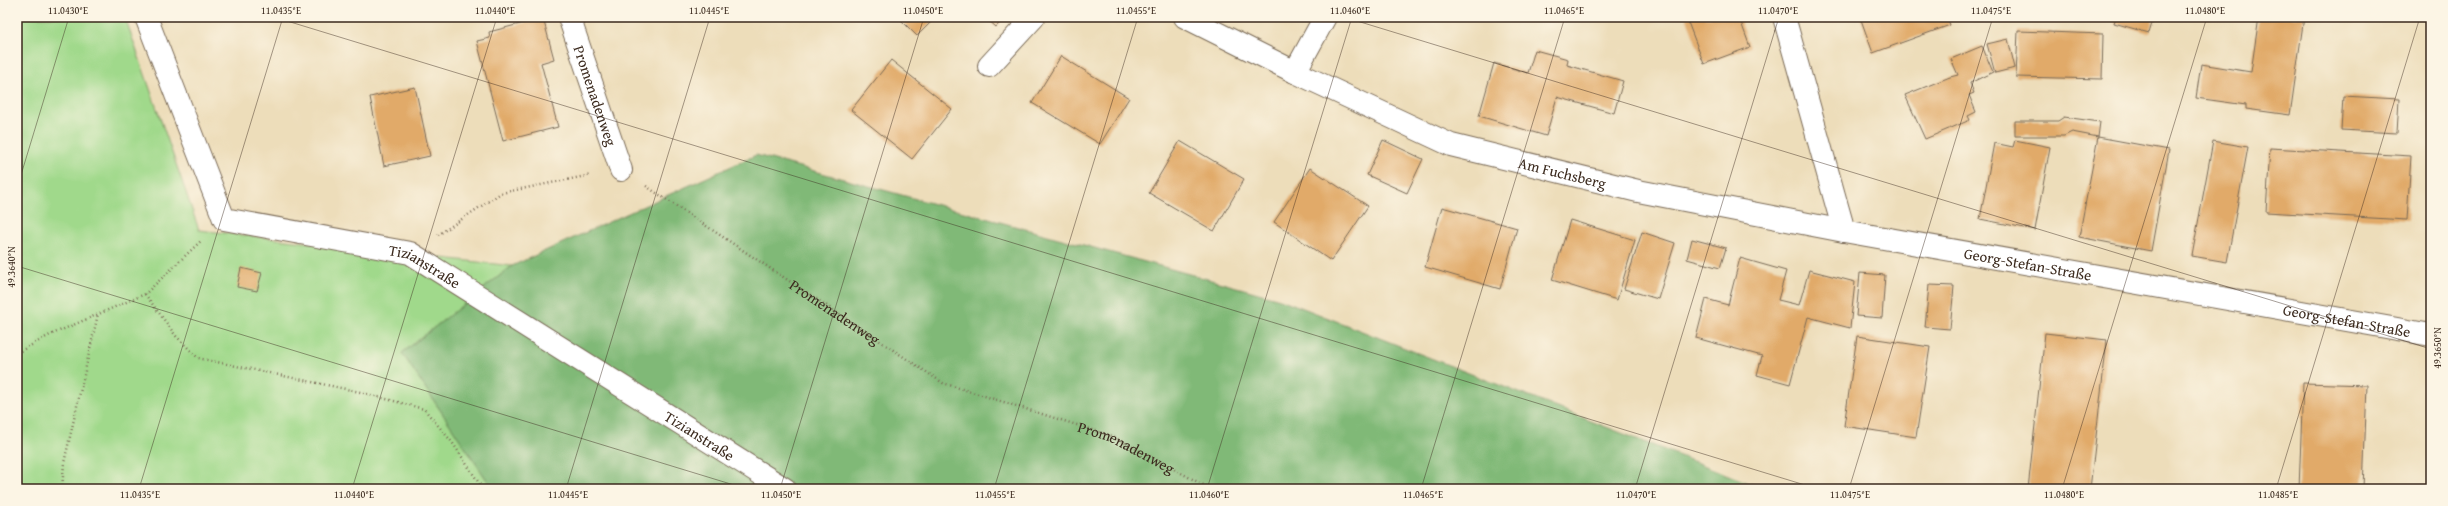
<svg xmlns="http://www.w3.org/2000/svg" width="2448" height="506" font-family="'Gentium Book Plus',serif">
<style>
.green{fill:#a0d98b;stroke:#6e8254}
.forest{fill:#80b977;stroke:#5e724a}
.building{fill:#e1aa69}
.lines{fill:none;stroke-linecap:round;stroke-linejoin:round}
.minor-casing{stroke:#796955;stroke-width:24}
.path{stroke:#796955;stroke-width:2.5;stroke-dasharray:1 3;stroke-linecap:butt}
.minor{stroke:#fff;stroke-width:22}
.ticks{fill:none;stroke:#3b2a1e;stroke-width:1;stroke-opacity:0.45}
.labels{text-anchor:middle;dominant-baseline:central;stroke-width:4;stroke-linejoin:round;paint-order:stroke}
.street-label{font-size:15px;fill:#3b2a1e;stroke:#fcf5e5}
.neatline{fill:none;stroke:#3b2a1e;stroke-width:1.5}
.ticks-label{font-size:10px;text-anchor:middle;fill:#3b2a1e}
</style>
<rect width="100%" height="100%" fill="#fcf5e5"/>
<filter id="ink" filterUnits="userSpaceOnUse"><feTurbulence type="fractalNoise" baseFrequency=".025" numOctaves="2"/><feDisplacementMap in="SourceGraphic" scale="8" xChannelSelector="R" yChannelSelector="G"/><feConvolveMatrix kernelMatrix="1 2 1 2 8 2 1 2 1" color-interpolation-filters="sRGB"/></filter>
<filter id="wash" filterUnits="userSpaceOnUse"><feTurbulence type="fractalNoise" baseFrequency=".012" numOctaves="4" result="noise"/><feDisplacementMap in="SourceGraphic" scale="16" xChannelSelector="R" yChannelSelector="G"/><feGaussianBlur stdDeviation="0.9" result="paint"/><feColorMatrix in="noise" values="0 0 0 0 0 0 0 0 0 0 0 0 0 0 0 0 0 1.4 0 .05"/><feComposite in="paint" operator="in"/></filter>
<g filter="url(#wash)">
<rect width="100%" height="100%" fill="#edddba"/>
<!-- green -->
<path class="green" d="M17 17H125L199 230 512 266 402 353 493 489H17Z"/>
<!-- forest -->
<path class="forest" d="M756 155 1280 299 1764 489H493L402 353 512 266Z"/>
<g id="blocks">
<!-- building -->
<g class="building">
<path d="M898 17H936L917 36Z"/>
<path d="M985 17H1005L996 27Z"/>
<path d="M1686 17H1739L1750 47 1704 64Z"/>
<path d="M1860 17H1947L1950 25 1873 53Z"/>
<path d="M2116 17H2154L2149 33 2114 23Z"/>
<path d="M2259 17H2304L2290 115 2246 109V105L2196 98 2201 64 2251 72Z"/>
<path d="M543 18 554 59 541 63 558 127 503 141 477 41 490 38 489 32Z"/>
<path d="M2018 31 2103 34 2102 79 2016 77Z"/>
<path d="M2008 39 2015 68 1995 73 1987 44Z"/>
<path d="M1982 46 1993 72 1970 83 1974 93 1969 95 1976 112 1968 116 1970 120 1925 139 1905 95 1950 77 1958 75 1951 59Z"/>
<path d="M1535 50 1568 59 1567 65 1623 81 1614 113 1557 97 1546 136 1479 116 1494 63 1528 73Z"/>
<path d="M1061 56 1129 98 1100 144 1032 103Z"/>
<path d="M891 60 952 109 912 159 851 110Z"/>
<path d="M415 87 430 156 384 166 370 97Z"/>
<path d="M2343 96 2399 99 2397 133 2341 130Z"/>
<path d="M2064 117 2100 122 2098 137 2072 132 2064 136H2015V121H2058Z"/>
<path d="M2098 137 2169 150 2151 251 2079 237Z"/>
<path d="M1383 140 1423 159 1407 193 1367 175Z"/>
<path d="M2015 140 2050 147 2035 230 1980 219 1994 143 2013 147Z"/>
<path d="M1180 141 1244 179 1214 231 1149 193Z"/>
<path d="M2213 141 2248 147 2227 262 2192 256Z"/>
<path d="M2270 148 2411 156 2407 220 2266 212Z"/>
<path d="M1310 168 1368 206 1331 261 1274 222Z"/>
<path d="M1442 207 1517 228 1500 289 1425 267Z"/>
<path d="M1570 220 1635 240 1617 300 1552 280Z"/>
<path d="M1642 232 1675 243 1658 299 1624 289Z"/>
<path d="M1692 239 1726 248 1720 268 1687 259Z"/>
<path d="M1740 258 1786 271 1778 300 1799 305 1809 270 1855 282 1850 328 1808 317 1790 384 1757 375 1762 356 1696 338 1706 299 1728 305Z"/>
<path d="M241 268 262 273 257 291 237 287Z"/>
<path d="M1860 273 1885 275 1882 318 1856 316Z"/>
<path d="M1929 285 1954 286 1950 329 1925 327Z"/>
<path d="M2045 333 2107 340 2090 489H2028Z"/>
<path d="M1857 336 1930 347 1916 437 1844 426Z"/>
<path d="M2303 383 2367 385 2363 489H2299Z"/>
</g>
</g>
</g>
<g filter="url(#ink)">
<use href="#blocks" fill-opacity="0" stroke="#796955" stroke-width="1"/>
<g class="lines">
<!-- minor casing -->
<g class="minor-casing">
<g id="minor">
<path id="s2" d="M146 17 224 219 410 253 785 489"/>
<path id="s3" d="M569 17 621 170"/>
<path id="s4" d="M1185 17 1295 72 1451 145 1638 191 1844 231"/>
<path id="s5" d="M1784 17 1844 231 2431 335"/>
<path d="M989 66 1034 17"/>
<path d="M1295 72 1325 17"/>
</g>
</g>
<!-- path -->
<g class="path">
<path id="s1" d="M646 186 943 383 1112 436 1211 489"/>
<path d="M438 235 501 193 591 175"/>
<path d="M145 294 176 336 198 358 360 392 424 409 452 442 483 489"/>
<path d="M17 353 50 335 145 294 202 240"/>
<path d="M62 489 64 463 98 314"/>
</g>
<!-- minor -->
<use href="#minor" class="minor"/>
</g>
</g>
<!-- ticks -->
<path class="ticks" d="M274 17 1818 489M1344 17 2431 349M2415 17 2431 22M17 188 69 17M17 266 747 489M139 489 283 17M352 489 497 17M566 489 710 17M780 489 924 17M994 489 1138 17M1207 489 1352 17M1421 489 1565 17M1635 489 1779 17M1849 489 1993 17M2062 489 2207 17M2276 489 2420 17"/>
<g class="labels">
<!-- street labels -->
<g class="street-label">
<text stroke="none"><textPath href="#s3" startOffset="83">Promenadenweg</textPath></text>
<text stroke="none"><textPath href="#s4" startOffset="410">Am Fuchsberg</textPath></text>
<text stroke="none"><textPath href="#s5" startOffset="409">Georg-Stefan-Straße</textPath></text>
<text stroke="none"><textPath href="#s2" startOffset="424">Tizianstraße</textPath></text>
<text stroke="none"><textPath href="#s1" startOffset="227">Promenadenweg</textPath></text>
<text stroke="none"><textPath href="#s5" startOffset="733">Georg-Stefan-Straße</textPath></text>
<text stroke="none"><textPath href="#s2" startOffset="748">Tizianstraße</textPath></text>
<text stroke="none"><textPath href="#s1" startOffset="551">Promenadenweg</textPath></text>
</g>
</g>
<!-- margin -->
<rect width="2448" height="506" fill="none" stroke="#fcf5e5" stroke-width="44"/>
<rect x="22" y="22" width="2404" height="462" class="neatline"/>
<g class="ticks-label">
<text x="68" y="14">11.0430°E</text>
<text x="281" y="14">11.0435°E</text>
<text x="495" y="14">11.0440°E</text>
<text x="709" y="14">11.0445°E</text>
<text x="923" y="14">11.0450°E</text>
<text x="1136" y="14">11.0455°E</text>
<text x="1350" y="14">11.0460°E</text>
<text x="1564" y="14">11.0465°E</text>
<text x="1778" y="14">11.0470°E</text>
<text x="1991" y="14">11.0475°E</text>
<text x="2205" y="14">11.0480°E</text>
<text transform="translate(11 267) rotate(-90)" y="4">49.3640°N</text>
<text transform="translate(2437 348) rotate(-90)" y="4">49.3650°N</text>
<text x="140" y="498">11.0435°E</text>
<text x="354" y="498">11.0440°E</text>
<text x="568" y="498">11.0445°E</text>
<text x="781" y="498">11.0450°E</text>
<text x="995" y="498">11.0455°E</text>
<text x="1209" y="498">11.0460°E</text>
<text x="1423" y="498">11.0465°E</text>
<text x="1636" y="498">11.0470°E</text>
<text x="1850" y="498">11.0475°E</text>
<text x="2064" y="498">11.0480°E</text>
<text x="2278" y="498">11.0485°E</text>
</g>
</svg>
